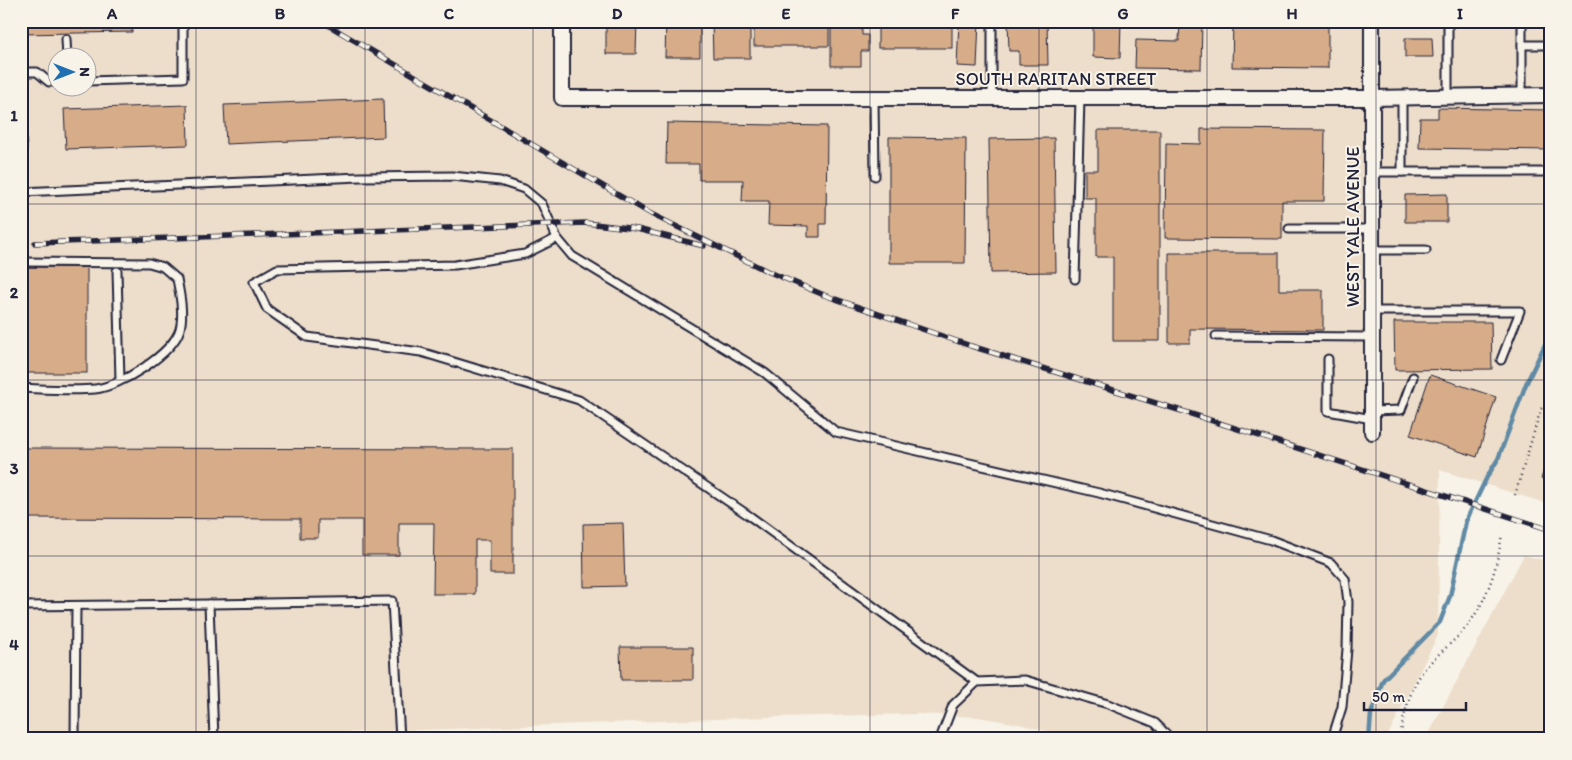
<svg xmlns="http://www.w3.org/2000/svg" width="1572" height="760" font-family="Itim,sans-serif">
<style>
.built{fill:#eddecb;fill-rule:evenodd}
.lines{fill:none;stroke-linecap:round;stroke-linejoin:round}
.stream{stroke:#608aa5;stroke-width:4.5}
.building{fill:#d7ac88;stroke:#22223b}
.lane-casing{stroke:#22223b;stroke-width:11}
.street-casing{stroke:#22223b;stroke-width:18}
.path{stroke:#22223b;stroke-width:2.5;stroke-dasharray:1 4;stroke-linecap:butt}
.lane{stroke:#f7f3e8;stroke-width:7}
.street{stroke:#f7f3e8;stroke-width:14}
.rail-casing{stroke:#22223b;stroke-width:5.5}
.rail{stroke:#f7f3e8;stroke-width:4;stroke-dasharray:11;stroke-linecap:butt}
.grid{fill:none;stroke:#22223b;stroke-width:1;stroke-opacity:0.55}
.labels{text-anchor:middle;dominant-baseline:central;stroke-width:4;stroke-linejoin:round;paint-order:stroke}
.street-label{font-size:18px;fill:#22223b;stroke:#f7f3e8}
.neatline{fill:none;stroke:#22223b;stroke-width:2}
.grid-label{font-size:16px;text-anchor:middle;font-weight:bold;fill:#22223b}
</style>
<rect width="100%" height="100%" fill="#f7f3e8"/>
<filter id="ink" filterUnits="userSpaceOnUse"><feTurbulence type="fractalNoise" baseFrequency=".02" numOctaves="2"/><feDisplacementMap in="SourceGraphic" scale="10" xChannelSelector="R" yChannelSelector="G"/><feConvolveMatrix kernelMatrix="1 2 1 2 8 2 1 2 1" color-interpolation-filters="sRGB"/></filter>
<g filter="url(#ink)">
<!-- built -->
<g class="built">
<path d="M21 21H1551V505L1440 470 1438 635 1386 739H1076L1019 724 978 717 919 714 772 717 183 739H21ZM58 58H88V88H58Z"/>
<path d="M1524 555 1551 562V739H1426Z"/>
</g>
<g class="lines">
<!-- stream -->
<path class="stream" d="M1369 739 1371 714 1383 680 1440 622 1450 596 1466 521 1487 477 1498 459 1526 384 1551 332"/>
</g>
<!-- building -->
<g class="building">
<path d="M21 21H132V32L21 34Z"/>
<path d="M606 21H637L636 54H606Z"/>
<path d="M666 21H700V57H665Z"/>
<path d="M712 21H750V58H713Z"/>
<rect x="754" y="21" width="75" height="25"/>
<path d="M831 21H862V35H868V51H861V66H831Z"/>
<rect x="878" y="21" width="74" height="27"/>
<path d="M959 21H979L977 67 957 66Z"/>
<path d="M1008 21H1047L1048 65H1019V51H1009Z"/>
<path d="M1093 21H1121L1120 58 1093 57Z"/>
<path d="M1180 21H1202L1201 69 1135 68 1136 40 1179 41Z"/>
<path d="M1233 21H1328V68L1232 67Z"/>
<path d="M1405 38H1432L1433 57H1405Z"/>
<path d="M383 99 384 137 226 144 224 105Z"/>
<path d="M187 105 188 145 66 149 64 109Z"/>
<path d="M1438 108 1551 110V150L1419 148 1420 118H1438Z"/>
<path d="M21 113H26L27 151H21Z"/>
<path d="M667 123 827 126 826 224H820V237H808V226L768 225 769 201H742L743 180H699V164H666Z"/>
<path d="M1201 129 1325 130 1324 201H1282V239L1165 238 1166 143 1201 144Z"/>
<path d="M1098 130H1160V341H1113V257H1096V198H1085V170H1098Z"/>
<path d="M889 137 966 138 965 263H889Z"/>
<path d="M1054 138 1056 272 991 273 989 139Z"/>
<path d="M1447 194V222H1405V195Z"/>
<path d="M1169 253H1279V290H1323V330L1190 329V343H1169Z"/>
<rect x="21" y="267" width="66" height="106"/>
<path d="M1394 322H1491L1492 369 1395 370Z"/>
<path d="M1430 375 1496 397 1477 457 1410 435Z"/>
<path d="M1551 446V482L1541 479Z"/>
<path d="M21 448 513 449V574H490V540H475V594H433L434 523H399V555H362V520H318V538H300V519L21 518Z"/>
<path d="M623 523 625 586 584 587 583 524Z"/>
<path d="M620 647H693V680H621Z"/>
</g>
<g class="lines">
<!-- lane casing -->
<g class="lane-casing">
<g id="lane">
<path d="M992 21V98"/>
<path d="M1448 21V97"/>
<path d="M1522 21V95"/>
<path d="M66 39 67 58"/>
<path d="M1522 45H1551"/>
<path d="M21 72H37L49 82H58"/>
<path d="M88 81 183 78V21"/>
<path d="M874 98 875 176"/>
<path d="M1372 172H1544"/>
<path d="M1402 172V97"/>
<path d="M21 192 360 177 452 176 500 181 524 189 542 204 557 238 572 256 765 373 836 432 1099 493 1271 540 1331 563 1345 579 1348 602 1347 649 1342 707 1332 739"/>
<path d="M1289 229H1372"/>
<path d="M557 238 525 254 455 265 277 269 254 282 267 309 307 337 421 352 579 400 751 517 977 682"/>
<path d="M1372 250H1426"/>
<path d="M21 262 149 263 163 267 177 279C180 294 184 314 180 329 173 354 119 387 95 389 71 391 45 389 21 388"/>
<path d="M117 271 120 380"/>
<path d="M1075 279 1080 98"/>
<path d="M1372 311H1520L1501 360"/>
<path d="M1216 336 1372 337"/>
<path d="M1328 359V411L1372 419"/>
<path d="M1372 411 1401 410 1413 377"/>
<path d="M21 606 209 604"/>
<path d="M75 739 76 606"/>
<path d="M214 739 209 604 392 601 400 739"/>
<path d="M940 739 953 705 977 682 1025 680 1108 704 1155 723 1171 739"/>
</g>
</g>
<!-- street casing -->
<g class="street-casing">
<g id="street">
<path d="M562 21V98H1372L1551 95"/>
<path d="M1372 432V21"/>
</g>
</g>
<!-- path -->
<g class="path">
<path d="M1515 495 1541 409 1551 399"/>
<path d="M1400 739C1403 716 1410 688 1424 670 1436 654 1455 642 1467 626 1488 599 1497 568 1502 534"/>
</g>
<!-- lane -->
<use href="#lane" class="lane"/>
<!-- street -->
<use href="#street" class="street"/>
<!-- rail casing -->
<g class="rail-casing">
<g id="rail">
<path d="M321 21 651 214 767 271 824 295 971 346 1185 412 1551 530"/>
<path d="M35 243 586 223 637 229 704 246"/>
</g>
</g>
<!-- rail -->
<use href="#rail" class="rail"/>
</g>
</g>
<!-- grid -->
<path class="grid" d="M196 21V739M365 21V739M533 21V739M702 21V739M870 21V739M1039 21V739M1207 21V739M1376 21V739M21 204H1551M21 380H1551M21 556H1551"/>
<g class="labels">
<!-- street labels -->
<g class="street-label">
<text x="1056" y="79">SOUTH RARITAN STREET</text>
<text transform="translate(1353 227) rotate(-90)">WEST YALE AVENUE</text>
</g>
</g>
<!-- margin -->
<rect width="1572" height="760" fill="none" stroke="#f7f3e8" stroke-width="55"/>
<!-- north arrow -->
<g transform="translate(72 72) rotate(90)"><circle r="24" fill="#f7f3e8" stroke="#a29fa3"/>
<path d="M0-4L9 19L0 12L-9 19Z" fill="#1f6fb2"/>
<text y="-8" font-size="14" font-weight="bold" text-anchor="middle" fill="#22223b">N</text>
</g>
<!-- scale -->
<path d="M1364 702v8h102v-8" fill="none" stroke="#22223b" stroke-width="2.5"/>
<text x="1372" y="702" font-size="15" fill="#22223b" stroke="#f7f3e8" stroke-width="4" paint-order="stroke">50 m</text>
<rect x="28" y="28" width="1516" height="704" class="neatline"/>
<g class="grid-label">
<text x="112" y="19">A</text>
<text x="280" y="19">B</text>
<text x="449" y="19">C</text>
<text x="617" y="19">D</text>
<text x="786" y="19">E</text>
<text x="955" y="19">F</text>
<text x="1123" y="19">G</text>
<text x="1292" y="19">H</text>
<text x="1460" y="19">I</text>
<text x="14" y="121">1</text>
<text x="14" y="298">2</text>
<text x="14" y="474">3</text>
<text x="14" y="650">4</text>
</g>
</svg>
